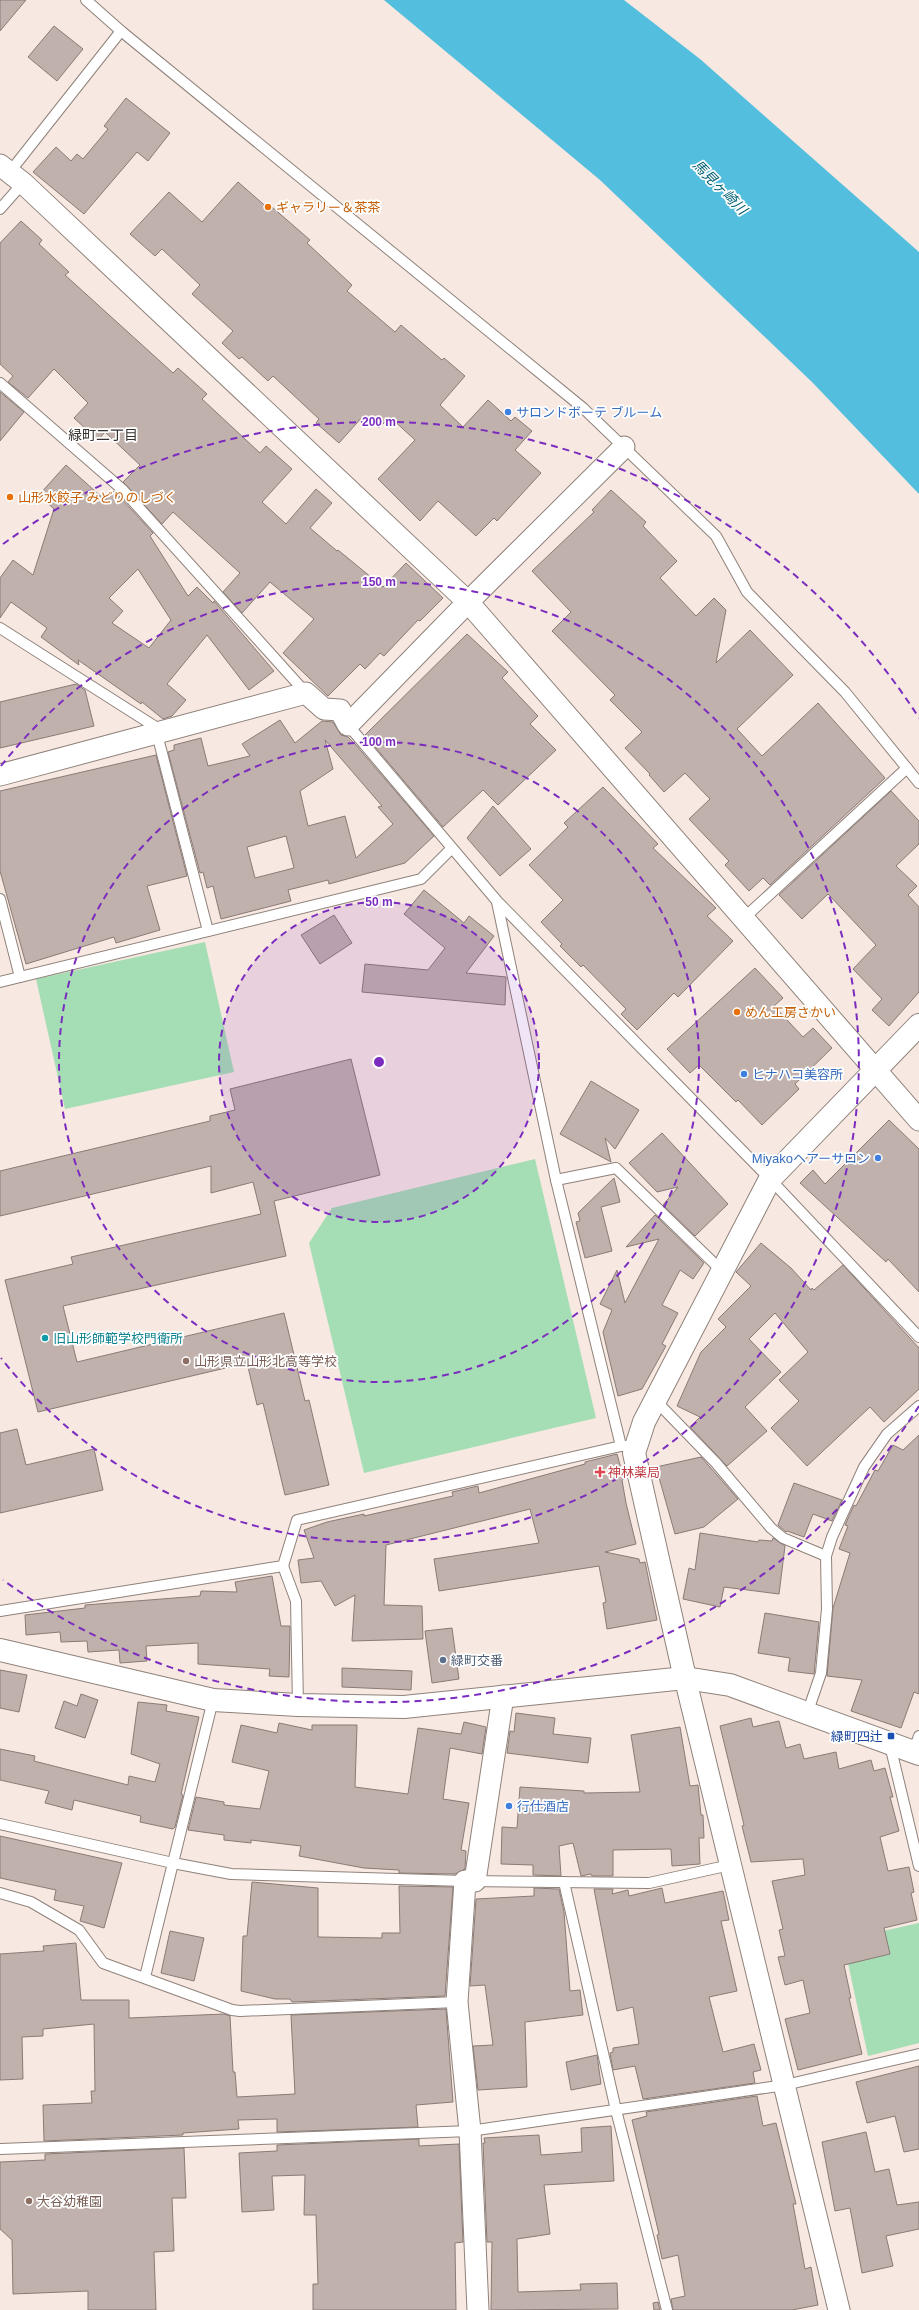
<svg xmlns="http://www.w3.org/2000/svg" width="919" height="2310" font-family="Arial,'Noto Sans JP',sans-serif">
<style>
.green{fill:#a5deb4}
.water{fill:#53bedd}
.building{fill:#c1b1ac;stroke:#8a7b77;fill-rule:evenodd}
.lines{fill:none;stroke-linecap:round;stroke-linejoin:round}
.lane-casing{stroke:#8f827b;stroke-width:12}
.street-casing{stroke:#8f827b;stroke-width:23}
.secondary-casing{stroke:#8f827b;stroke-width:24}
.lane{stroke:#fff;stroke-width:10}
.street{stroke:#fff;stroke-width:21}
.secondary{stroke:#fff;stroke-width:22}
.ring{fill:none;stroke:#7b2cbf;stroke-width:2;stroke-dasharray:7 5}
.food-dot{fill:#e8710a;stroke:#fff;stroke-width:1.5}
.shop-dot{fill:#3f7fe0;stroke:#fff;stroke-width:1.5}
.culture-dot{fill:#0f9aa8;stroke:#fff;stroke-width:1.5}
.education-dot{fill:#8d6e63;stroke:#fff;stroke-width:1.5}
.health-dot{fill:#e0444e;stroke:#fff;stroke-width:1.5}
.service-dot{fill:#5c6f8a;stroke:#fff;stroke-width:1.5}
.transit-dot{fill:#1a4fb4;stroke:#fff;stroke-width:1.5}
.labels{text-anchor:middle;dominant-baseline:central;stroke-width:3.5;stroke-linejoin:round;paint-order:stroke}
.food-label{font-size:13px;fill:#c56008;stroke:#fff;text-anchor:start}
.shop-label{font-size:13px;fill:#366cbe;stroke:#fff;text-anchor:start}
.culture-label{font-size:13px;fill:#0d838f;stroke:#fff;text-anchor:start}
.education-label{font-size:13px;fill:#785e54;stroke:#fff;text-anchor:start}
.health-label{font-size:13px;fill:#be3a42;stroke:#fff;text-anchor:start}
.service-label{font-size:13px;fill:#4e5e75;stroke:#fff;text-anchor:start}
.transit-label{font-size:13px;fill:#164399;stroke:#fff;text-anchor:end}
.water-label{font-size:14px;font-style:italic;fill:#005e73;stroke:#fff}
.neighbourhood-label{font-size:14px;fill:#36312e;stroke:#fff}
.centre{fill:#7b2cbf;stroke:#fff;stroke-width:2}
.ring-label{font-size:12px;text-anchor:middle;font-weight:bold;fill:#7b2cbf;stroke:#fff;stroke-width:3.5;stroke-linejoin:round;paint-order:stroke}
</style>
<rect width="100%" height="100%" fill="#f7e8e1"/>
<!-- green -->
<g class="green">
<path d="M205 942 234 1072 65 1109 36 979Z"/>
<path d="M535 1159 596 1418 364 1473 309 1243 332 1208Z"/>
<path d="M919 1923V2043L868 2056 843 1940Z"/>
</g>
<!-- water -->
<path class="water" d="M384 0H624L700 59 919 252V494L812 382 600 180Z"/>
<!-- building -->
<g class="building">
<path d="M0 0H26L0 31Z"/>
<path d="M54 26 83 49 57 81 28 57Z"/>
<path d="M126 98 170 133 148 161 137 152 84 214 33 172 56 147 71 161 77 154 83 159 108 129 104 126Z"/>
<path d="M238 182 270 210 272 207 310 240 307 243 352 285 347 291 395 332 401 325 442 360 444 358 465 376 440 405 463 427 488 400 511 421 515 417 532 431 515 450 541 473 497 521 494 518 476 536 438 501 420 521 378 479 415 440 390 417 379 428 364 415 339 443 316 423 319 419 273 376 268 381 242 357 239 359 222 343 233 331 192 294 200 285 162 249 155 256 130 234 169 192 202 222Z"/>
<path d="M21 221 42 240 39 244 69 272 65 275 173 373 178 368 207 394 202 399 260 453 266 446 292 469 262 502 286 524 316 489 332 503 310 528 337 551 338 550 383 587 406 563 443 598 420 621 418 620 384 656 380 653 365 669 360 664 328 696 283 653 314 619 270 582 242 613 223 592 240 573 173 512 162 524 123 482 140 465 105 432 98 440 74 418 88 403 54 369 28 398 8 382 13 376 0 364V243Z"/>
<path d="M0 392 24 412 0 441Z"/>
<path d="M66 465 105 500 114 491 118 495 153 533 150 536 188 596 197 587 213 603 214 601 274 671 249 690 207 635 167 684 186 700 172 716 163 719 142 702 141 704 78 660 79 665 41 637 47 628 11 602 0 618V578L13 560 33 575 54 509 39 495ZM138 569 171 620 149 648 112 623 123 611 109 598Z"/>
<path d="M611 490 646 522 643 526 677 561 660 578 696 616 714 598 726 610 716 663 750 630 793 675 737 729 762 756 818 703 885 778 770 885 763 878 749 891 725 865 729 861 689 819 710 799 685 773 664 792 649 775 650 774 625 748 642 732 610 700 615 695 552 631 571 612 532 571 594 512 592 510Z"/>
<path d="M467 634 508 672 502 678 538 716 530 724 556 750 498 805 483 790 443 827 365 735Z"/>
<path d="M76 684 85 690 94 726 0 748V702Z"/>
<path d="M280 720 295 743 322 721 333 722 341 735 348 737 355 744 434 836 405 863 329 884 328 880 288 890 291 901 221 919 213 886 207 888 203 872 200 873 168 752 174 750V745L201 738 208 766 250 756 242 744ZM325 740 382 806 378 807 393 824 356 858 345 816 308 826 300 791 333 769ZM286 836 294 868 255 878 247 847Z"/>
<path d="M156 755 187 876 147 886 160 930 116 943 114 937 26 964 0 871V791Z"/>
<path d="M603 787 658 844 653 848 716 908 707 916 733 941 678 997 674 993 637 1030 621 1014 626 1009 583 965 581 967 560 946 562 944 541 922 563 900 529 865 568 827 564 823Z"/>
<path d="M891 791 919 821V844L896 866 917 886 908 895 919 907V992L889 1026 872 1010 882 999 853 969 876 945 828 894 802 919 779 895Z"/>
<path d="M493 806 531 849 500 876 467 838Z"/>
<path d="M424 890 464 923 469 916 494 936 466 973 506 977 505 1005 362 992 365 964 428 970 445 948 404 914Z"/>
<path d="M334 915 352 943 320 964 301 935Z"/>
<path d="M755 968 783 998 774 1006 803 1037 813 1028 832 1048 795 1084 799 1089 762 1125 738 1100 736 1102 699 1065 690 1073 667 1049Z"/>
<path d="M351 1059 380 1175 274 1201 286 1256 63 1306 77 1362 284 1313 305 1401 309 1400 329 1485 285 1495 263 1403 257 1405 247 1363 38 1412 5 1280 73 1264 71 1257 261 1214 253 1182 211 1193V1166L0 1216V1171L210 1121V1116L235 1110 230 1089Z"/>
<path d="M591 1081 639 1110 615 1149 605 1138 611 1162 560 1134Z"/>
<path d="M889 1120 919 1149V1292L888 1259 886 1262 800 1183 813 1170 825 1184Z"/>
<path d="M662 1133 728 1204 695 1236 663 1205 678 1187 657 1192 629 1163Z"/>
<path d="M614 1178 620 1202 601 1207 612 1251 585 1258 576 1222 580 1221 578 1213Z"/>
<path d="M655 1215 704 1263 693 1279 680 1270 662 1305 678 1313 662 1344 666 1346 642 1389 618 1396 603 1332 612 1310 600 1304 617 1270 625 1303 659 1239 626 1247Z"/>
<path d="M761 1243 791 1268 811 1290 812 1288 814 1290 843 1265 919 1348V1389L884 1422 870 1407 807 1466 771 1428 799 1401 779 1380 808 1352 775 1313 749 1339 781 1372 745 1407 767 1431 727 1466 690 1427 700 1417 677 1406 701 1352 726 1327 718 1319 751 1286 736 1272Z"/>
<path d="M17 1429 26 1465 94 1449 103 1490 0 1513V1433Z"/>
<path d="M919 1435V1694L914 1692 901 1728 851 1711 862 1680 827 1676 833 1608 850 1553 839 1549 848 1526 845 1525 854 1505 856 1506 875 1470 878 1471 893 1445 903 1450Z"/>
<path d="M617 1454 624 1479 622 1480 626 1503 636 1544 605 1552 639 1559 640 1563 645 1562 657 1620 607 1629 603 1603 606 1602 599 1566 439 1591 434 1559 539 1543 530 1509 386 1545 384 1605 422 1606 423 1639 352 1641 355 1595 335 1606 321 1581 301 1583 298 1560 314 1558 304 1530 327 1522 364 1514V1516L453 1496 452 1492 478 1486 479 1493 585 1464V1462Z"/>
<path d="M701 1457 738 1499 704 1527 675 1534 656 1467Z"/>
<path d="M794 1483 842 1500 832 1521 813 1514 804 1537 787 1531 786 1532 778 1525Z"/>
<path d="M700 1533 758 1542 759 1540 772 1541 773 1538 785 1546 779 1594 724 1587 720 1607 683 1599 689 1568 695 1570Z"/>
<path d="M272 1576 281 1626H290L289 1677 269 1676 270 1669 198 1664V1643L146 1646 147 1661 120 1663 119 1650 88 1652 87 1641 61 1642 60 1632 26 1635 25 1615 85 1608V1605L200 1596 201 1591 237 1592 235 1582Z"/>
<path d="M765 1613 819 1622 814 1674 788 1671 790 1658 758 1653Z"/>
<path d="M452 1628 459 1679 432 1683 425 1631Z"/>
<path d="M342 1668 412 1671 411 1690 342 1687Z"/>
<path d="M0 1670 27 1675 19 1712 0 1708Z"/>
<path d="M81 1694 98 1700 85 1738 55 1728 64 1701 77 1706Z"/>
<path d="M138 1702 167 1705 166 1711 199 1717 181 1794 183 1795 175 1827 173 1829 140 1822 141 1816 74 1800 72 1810 45 1803 49 1791 0 1780V1749L35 1756 34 1761 128 1785 129 1776 155 1782 160 1764 131 1754Z"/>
<path d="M516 1713 555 1718 553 1734 591 1738 588 1763 507 1753 510 1731 514 1732Z"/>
<path d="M751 1718 753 1727 779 1721 786 1748 800 1744 804 1759 836 1752 839 1769 871 1760 874 1771 885 1768 893 1797H890L899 1831 880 1837 888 1871 909 1867 914 1892 911 1893 917 1920 884 1928 890 1954 844 1965 851 1998H849L862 2054 798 2070 785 2019 810 2013 803 1980 785 1985 778 1957 785 1956 779 1930 783 1929 772 1881 805 1875 803 1859 751 1862 742 1826 744 1825 720 1726Z"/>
<path d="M464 1722 486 1727 482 1754 450 1748 443 1799 469 1803 461 1850 466 1851 465 1869 455 1874 399 1873V1870L364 1868 299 1856 301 1846 251 1840V1843L224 1840V1835L188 1830 196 1797 224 1802V1805L260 1809 269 1771 232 1762 241 1725 277 1733 279 1723 312 1730V1725H357L355 1787 408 1794 418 1728 461 1734Z"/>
<path d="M680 1727 690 1786 698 1785 701 1815H703L704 1838H699L700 1864 672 1866 671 1849 613 1850V1876H592L591 1874 581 1876 573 1843 559 1846 561 1876 533 1875V1865L501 1864 502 1827 517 1828 520 1787 584 1791V1793L640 1792 631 1735Z"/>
<path d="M0 1836 122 1863 104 1928 80 1921 84 1906 54 1900 56 1890 0 1878Z"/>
<path d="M252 1882 318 1888V1937L382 1938V1933H400L399 1886 453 1887 445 1996 292 2002 290 1999H275L241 1991 243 1936H247Z"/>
<path d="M534 1888 559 1889 564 1912 570 1991 580 1990 583 2015 525 2022 527 2087 478 2090 473 2046 493 2045 485 1985 470 1986 476 1899 534 1896Z"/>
<path d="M662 1888 665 1903 723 1891 729 1920 721 1921 737 1991 709 1997 723 2052 754 2044 761 2070 753 2072 755 2083 643 2099 635 2066 613 2070 610 2053 613 2052V2048L639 2044 633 2007 617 2011 594 1889H613L612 1894 628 1890 629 1896Z"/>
<path d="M170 1931 204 1938 194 1981 161 1973Z"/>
<path d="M76 1943 81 2000H129V2018L224 2014 230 2016 233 2072H235L237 2097 295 2094 291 2015 446 2009 453 2102 416 2105 418 2127 277 2132V2119L238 2120 239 2129 183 2133V2135L44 2141 43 2105 92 2103 91 2091H95L94 2024 43 2029V2036L22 2037 23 2079 0 2080V1954L44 1951 43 1946Z"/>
<path d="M597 2055 601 2084 571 2090 566 2062Z"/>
<path d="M919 2066V2149L904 2152 895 2116 867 2123 856 2082Z"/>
<path d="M757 2096 763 2126 776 2123 796 2204H793L805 2269 811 2267 818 2305 792 2310H673L671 2299 685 2296 678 2255 662 2259 657 2235 659 2234 632 2120 647 2116 646 2112Z"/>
<path d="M611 2126 614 2181 544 2185 550 2234 517 2239 518 2292 581 2290 580 2284 617 2283 618 2309 491 2310 492 2242H487L483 2143H485L484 2138 539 2135 541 2155 582 2152 581 2128Z"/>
<path d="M866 2132 875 2172 889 2169 897 2205 919 2202V2229L886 2236 893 2266 862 2273 850 2208 835 2211 822 2142Z"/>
<path d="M419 2139V2146L459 2144 463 2242 455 2243 456 2310H313V2284H318L316 2215H304L305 2175 272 2176 274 2210 242 2212 239 2153 277 2151V2145Z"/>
<path d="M184 2148 186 2198H172L174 2251 154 2252 156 2310H88V2291L13 2294 12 2240 0 2229V2162L45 2160V2154Z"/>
<path d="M658 2302 660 2310H654L653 2303Z"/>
</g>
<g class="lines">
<!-- lane casing -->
<g class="lane-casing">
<g id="lane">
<path d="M86 0 121 31 583 408 716 536 747 592 845 692 919 783"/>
<path d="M9 173 121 31"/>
<path d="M0 209 23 183"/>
<path d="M0 383 123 490 306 693"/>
<path d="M0 628 162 731"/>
<path d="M348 725 497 901 770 1179 919 1337"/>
<path d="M157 734 208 931"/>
<path d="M0 899 20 977"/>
<path d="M497 902 556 1180 621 1446"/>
<path d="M744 918 907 768"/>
<path d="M0 982 421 879 451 849"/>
<path d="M556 1180 616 1168 722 1271"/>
<path d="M655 1400 716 1463 771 1528 783 1538 826 1556"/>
<path d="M283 1566 296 1601 298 1705"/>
<path d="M0 1611 283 1566 297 1520 621 1446H636"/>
<path d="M807 1714 821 1673 827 1609 826 1556 832 1537 864 1467 887 1434 919 1406"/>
<path d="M890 1745 919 1866"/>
<path d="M913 1752 919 1736"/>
<path d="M0 1824 173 1863 231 1874 465 1881 649 1883 730 1865"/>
<path d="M564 1882 616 2110 667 2310"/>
<path d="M0 1893 31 1902 79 1930 103 1963 232 2010 240 2011 457 2002"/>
<path d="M145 1977 213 1700"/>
<path d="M0 2149 470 2131 785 2085 919 2054"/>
</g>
</g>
<!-- street casing -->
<g class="street-casing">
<g id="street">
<path d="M0 165 23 183 468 602 919 1120"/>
<path d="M0 775 306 693 324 709 340 710 348 725 468 602 624 447"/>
<path d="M685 1678 839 2310"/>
<path d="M465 1881 457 2002 470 2131 478 2310"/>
<path d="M475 1881 503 1696"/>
</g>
</g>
<!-- secondary casing -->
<g class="secondary-casing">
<g id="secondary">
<path d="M0 1650 213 1700 298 1705 404 1707 685 1678 730 1685 919 1754"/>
<path d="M685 1678 634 1453 644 1422 770 1179 919 1025"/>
</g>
</g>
<!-- lane -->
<use href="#lane" class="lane"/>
<!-- street -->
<use href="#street" class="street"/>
<!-- secondary -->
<use href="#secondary" class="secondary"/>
</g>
<!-- distance rings -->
<circle cx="379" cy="1062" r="160" fill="#7b2cbf" fill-opacity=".12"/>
<g class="ring">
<circle cx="379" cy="1062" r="160"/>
<circle cx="379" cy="1062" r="320"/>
<path d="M1 766A480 480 0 1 1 1 1358"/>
<path d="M919 1406A640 640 0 0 1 3 1580M3 544A640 640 0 0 1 919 718"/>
</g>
<!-- markers -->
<g class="food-dot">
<circle cx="268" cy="207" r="4"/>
<circle cx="10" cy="497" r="4"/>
<circle cx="737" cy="1012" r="4"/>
</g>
<g class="shop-dot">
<circle cx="508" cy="412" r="4"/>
<circle cx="744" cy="1074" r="4"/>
<circle cx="878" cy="1158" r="4"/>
<circle cx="509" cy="1806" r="4"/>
</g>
<circle class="culture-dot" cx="45" cy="1338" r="4"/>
<g class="education-dot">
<circle cx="186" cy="1361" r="4"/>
<circle cx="29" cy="2201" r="4"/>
</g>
<path class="health-dot" d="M598 1466h4v4h4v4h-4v4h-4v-4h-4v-4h4z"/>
<circle class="service-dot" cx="443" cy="1660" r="4"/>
<rect class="transit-dot" x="887" y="1732" width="8" height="8" rx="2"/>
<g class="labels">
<!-- food labels -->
<g class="food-label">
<text x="276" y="207">ギャラリー＆茶茶</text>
<text x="18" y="497">山形水餃子 みどりのしづく</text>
<text x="745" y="1012">めん工房さかい</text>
</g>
<!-- shop labels -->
<g class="shop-label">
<text x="516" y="412">サロンドボーテ ブルーム</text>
<text x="752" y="1074">ヒナハコ美容所</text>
<text x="870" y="1158" text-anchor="end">Miyakoヘアーサロン</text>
<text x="517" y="1806">行仕酒店</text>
</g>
<!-- culture labels -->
<g class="culture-label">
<text x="53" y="1338">旧山形師範学校門衛所</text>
</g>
<!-- education labels -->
<g class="education-label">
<text x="194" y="1361">山形県立山形北高等学校</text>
<text x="37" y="2201">大谷幼稚園</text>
</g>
<!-- health labels -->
<g class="health-label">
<text x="608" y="1472">神林薬局</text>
</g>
<!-- service labels -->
<g class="service-label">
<text x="451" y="1660">緑町交番</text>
</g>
<!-- transit labels -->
<g class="transit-label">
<text x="883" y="1736">緑町四辻</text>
</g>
<!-- water labels -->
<g class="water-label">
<text transform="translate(720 187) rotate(45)">馬見ヶ崎川</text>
</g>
<!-- neighbourhood labels -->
<g class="neighbourhood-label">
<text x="103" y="435">緑町二丁目</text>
</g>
</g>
<circle cx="379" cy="1062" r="6" class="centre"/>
<g class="ring-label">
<text x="379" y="426">200 m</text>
<text x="379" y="586">150 m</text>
<text x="379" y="746">100 m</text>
<text x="379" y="906">50 m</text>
</g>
</svg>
